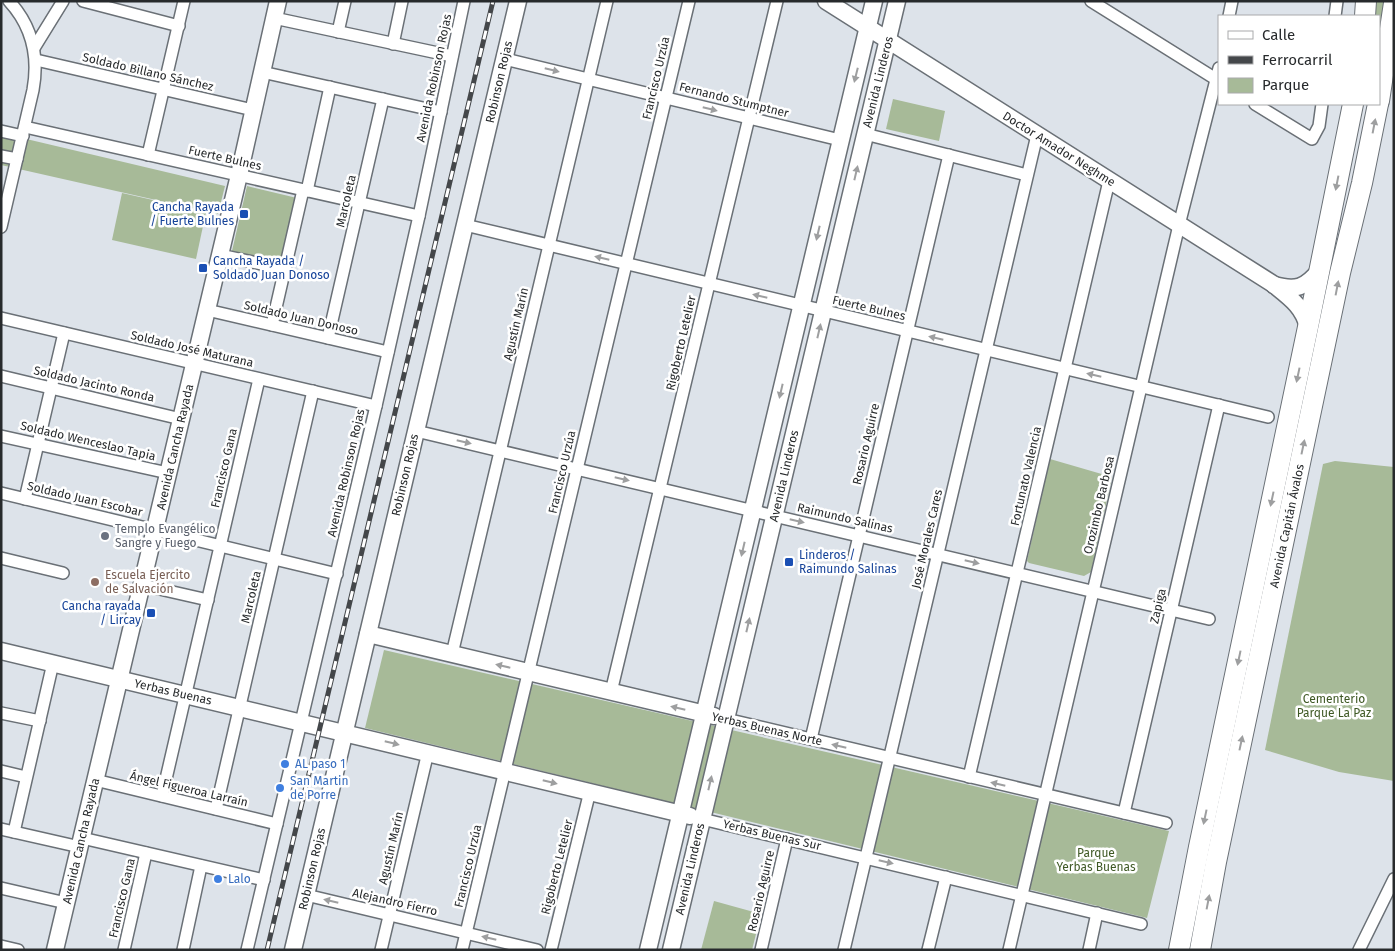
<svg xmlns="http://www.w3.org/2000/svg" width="1395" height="951" font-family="'Fira Sans',sans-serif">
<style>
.green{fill:#a7ba98}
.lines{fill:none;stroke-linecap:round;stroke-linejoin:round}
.street-casing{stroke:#6a7076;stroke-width:14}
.secondary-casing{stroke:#6a7076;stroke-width:19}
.highway-casing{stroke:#6a7076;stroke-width:22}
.street{stroke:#fff;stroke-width:11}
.secondary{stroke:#fff;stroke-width:16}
.highway{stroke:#fff;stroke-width:20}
.rail-casing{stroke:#44474a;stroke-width:5}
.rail{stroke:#fff;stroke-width:3;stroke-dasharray:9;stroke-linecap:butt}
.oneway{fill:#9e9fa0}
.transit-dot{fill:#1a4fb4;stroke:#fff;stroke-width:2}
.worship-dot{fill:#6b7280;stroke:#fff;stroke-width:2}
.education-dot{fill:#8d6e63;stroke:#fff;stroke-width:2}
.shop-dot{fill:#3f7fe0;stroke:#fff;stroke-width:2}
.labels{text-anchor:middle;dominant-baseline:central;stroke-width:5;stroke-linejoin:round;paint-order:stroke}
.street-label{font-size:12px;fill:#272a2c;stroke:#fff}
.transit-label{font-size:12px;fill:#164399;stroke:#fff;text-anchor:end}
.worship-label{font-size:12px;fill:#5b616d;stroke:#fff;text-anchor:start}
.education-label{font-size:12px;fill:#785e54;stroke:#fff;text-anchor:start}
.park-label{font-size:12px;fill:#3f5925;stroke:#fff}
.shop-label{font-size:12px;fill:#366cbe;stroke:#fff;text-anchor:start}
</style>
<rect width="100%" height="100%" fill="#dde3ea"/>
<!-- green -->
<g class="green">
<path d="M1371 1H1384L1379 48V16H1370Z"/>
<path d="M893 99 945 111 939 141 886 129Z"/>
<path d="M1 133 225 186 218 214 1 165Z"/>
<path d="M247 186 297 198 281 263 232 251Z"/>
<path d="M122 193 206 212 196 259 112 240Z"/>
<path d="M1050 459 1112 477 1091 572 1084 576 1029 563 1027 561Z"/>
<path d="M1335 461 1394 467V781L1339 772 1265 750 1323 464Z"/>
<path d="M384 650 1169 831 1147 918 365 728Z"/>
<path d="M714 901 761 914 752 950H701Z"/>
</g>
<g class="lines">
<!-- street casing -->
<g class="street-casing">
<g id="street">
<path d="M83 1 179 26"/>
<path d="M1091 1 1219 81"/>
<path d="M1229 16 1232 1"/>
<path d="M1335 16 1337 1"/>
<path d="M274 18 452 56"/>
<path d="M338 32 345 1"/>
<path d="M393 44 402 1"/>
<path d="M34 48 63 1"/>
<path d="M505 59 840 140"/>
<path d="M36 60 253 110"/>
<path d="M262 72 441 112"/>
<path d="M1255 104 1312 139 1319 126 1322 104"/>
<path d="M25 127 419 216"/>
<path d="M1 131 23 136"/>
<path d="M865 134 1027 175"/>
<path d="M148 155 184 1"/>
<path d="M1 156 17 159"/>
<path d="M307 191 330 87"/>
<path d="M465 225 1268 417"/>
<path d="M1 227 33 90C39 57 32 26 9 1"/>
<path d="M220 255 285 269"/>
<path d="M207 310 388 352"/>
<path d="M1 318 376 406"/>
<path d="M272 325 303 190"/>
<path d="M328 338 383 99"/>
<path d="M1 376 181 419"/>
<path d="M416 431 1209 619"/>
<path d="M1 436 168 473"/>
<path d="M1 493 337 574"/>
<path d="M25 499 64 333"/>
<path d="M1 558 63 573"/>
<path d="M142 585 208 600"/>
<path d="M452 654 607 1"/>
<path d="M611 692 777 1"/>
<path d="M1 713 40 721"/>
<path d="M726 719 1166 823"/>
<path d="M811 739 949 155"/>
<path d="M1 771 26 777"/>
<path d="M969 777 1109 181"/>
<path d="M95 780 277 824"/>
<path d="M162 796 259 379"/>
<path d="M216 809 313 391"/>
<path d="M1124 813 1219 405"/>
<path d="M702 819 1141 924"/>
<path d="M1 829 80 847"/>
<path d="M14 832 53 663"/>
<path d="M82 838 264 880"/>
<path d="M1 888 66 903"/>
<path d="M306 895 537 950"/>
<path d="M1 946 18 950"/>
<path d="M124 950 146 853"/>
<path d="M183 950 201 866"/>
<path d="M247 950 376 406 419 216 464 1"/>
<path d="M381 950 428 752"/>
<path d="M462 950 689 1"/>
<path d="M551 950 590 791"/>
<path d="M761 950 787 839"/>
<path d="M844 950 1037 135"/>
<path d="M928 950 946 877"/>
<path d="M1009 950 1179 225 1219 68"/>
<path d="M1089 950 1097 913"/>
<path d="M1359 950 1394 879"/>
</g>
</g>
<!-- secondary casing -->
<g class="secondary-casing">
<g id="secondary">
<path d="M826 1 1273 284C1289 297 1303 306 1308 327"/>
<path d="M1274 285C1296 291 1305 288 1320 270"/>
<path d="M368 634 714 716"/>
<path d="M1 651 690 816"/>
<path d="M55 950 239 175 278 1"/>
<path d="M293 950 518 1"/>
<path d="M648 950 874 1"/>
<path d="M671 950 897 1"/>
</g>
</g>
<!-- highway casing -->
<g class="highway-casing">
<g id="highway">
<path d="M1365 16 1366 1"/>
<path d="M1379 101 1394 3"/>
<path d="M1179 950 1199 847 1308 327 1353 104"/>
<path d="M1200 950 1216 862 1340 273 1362 183 1378 104"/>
</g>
</g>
<!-- street -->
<use href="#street" class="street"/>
<!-- secondary -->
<use href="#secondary" class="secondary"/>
<!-- highway -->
<use href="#highway" class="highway"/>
<!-- rail casing -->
<g class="rail-casing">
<path id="rail" d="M267 950 493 1"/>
</g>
<!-- rail -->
<use href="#rail" class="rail"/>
</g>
<!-- one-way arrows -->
<defs><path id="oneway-solid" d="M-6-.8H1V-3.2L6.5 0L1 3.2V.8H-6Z" transform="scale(1.25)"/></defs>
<g class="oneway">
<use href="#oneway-solid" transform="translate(552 70) rotate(14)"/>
<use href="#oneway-solid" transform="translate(856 75) rotate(104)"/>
<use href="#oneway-solid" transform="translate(710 109) rotate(14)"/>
<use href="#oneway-solid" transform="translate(1374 126) rotate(-79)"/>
<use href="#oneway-solid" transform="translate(856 173) rotate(-77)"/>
<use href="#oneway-solid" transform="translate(1337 183) rotate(101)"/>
<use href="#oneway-solid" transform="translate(818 233) rotate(103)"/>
<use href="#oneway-solid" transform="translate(602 258) rotate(-167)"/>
<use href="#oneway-solid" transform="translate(1337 288) rotate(-79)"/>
<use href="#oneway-solid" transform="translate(760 296) rotate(-167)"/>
<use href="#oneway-solid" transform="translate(819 331) rotate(-77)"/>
<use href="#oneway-solid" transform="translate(936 338) rotate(-167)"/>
<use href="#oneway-solid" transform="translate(1094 375) rotate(-167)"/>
<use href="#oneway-solid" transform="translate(1298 375) rotate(102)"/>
<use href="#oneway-solid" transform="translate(781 391) rotate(103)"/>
<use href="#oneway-solid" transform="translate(464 442) rotate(13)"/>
<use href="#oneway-solid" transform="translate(1303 447) rotate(-78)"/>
<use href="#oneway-solid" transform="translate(622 479) rotate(13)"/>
<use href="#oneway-solid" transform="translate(1272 499) rotate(102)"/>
<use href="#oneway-solid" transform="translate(797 521) rotate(13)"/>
<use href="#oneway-solid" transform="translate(743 549) rotate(103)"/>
<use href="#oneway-solid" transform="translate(972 562) rotate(13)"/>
<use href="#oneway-solid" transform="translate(748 625) rotate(-77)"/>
<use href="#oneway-solid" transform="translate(1239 658) rotate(102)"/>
<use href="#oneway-solid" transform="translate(503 666) rotate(-167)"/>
<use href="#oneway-solid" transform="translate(678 708) rotate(-167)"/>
<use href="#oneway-solid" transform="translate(392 743) rotate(14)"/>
<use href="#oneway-solid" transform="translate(1241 743) rotate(-78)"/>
<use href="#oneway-solid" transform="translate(839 746) rotate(-167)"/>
<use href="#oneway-solid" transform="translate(550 782) rotate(14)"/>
<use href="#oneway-solid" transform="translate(710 783) rotate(-77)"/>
<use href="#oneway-solid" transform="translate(998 784) rotate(-167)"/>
<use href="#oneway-solid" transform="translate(1205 817) rotate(102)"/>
<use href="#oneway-solid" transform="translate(886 862) rotate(13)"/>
<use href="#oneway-solid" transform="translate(331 901) rotate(-167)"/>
<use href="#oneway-solid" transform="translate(1208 902) rotate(-79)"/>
<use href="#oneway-solid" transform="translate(489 938) rotate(-167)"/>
</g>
<!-- markers -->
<g class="transit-dot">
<rect x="239" y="209" width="10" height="10" rx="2.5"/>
<rect x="198" y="263" width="10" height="10" rx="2.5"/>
<rect x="784" y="557" width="10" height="10" rx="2.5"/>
<rect x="146" y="608" width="10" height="10" rx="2.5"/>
</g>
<circle class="worship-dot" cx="105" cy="536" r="5"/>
<circle class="education-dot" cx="95" cy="582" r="5"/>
<g class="shop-dot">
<circle cx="285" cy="764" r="5"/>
<circle cx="280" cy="788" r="5"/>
<circle cx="218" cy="879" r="5"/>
</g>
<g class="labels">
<!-- street labels -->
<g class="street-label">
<text transform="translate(148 72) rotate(13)">Soldado Billano Sánchez</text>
<text transform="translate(434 78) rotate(-78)">Avenida Robinson Rojas</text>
<text transform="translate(656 78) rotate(-77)">Francisco Urzúa</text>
<text transform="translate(499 82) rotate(-77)">Robinson Rojas</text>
<text transform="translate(878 82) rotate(-76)">Avenida Linderos</text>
<text transform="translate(734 100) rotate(14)">Fernando Stumptner</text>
<text transform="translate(1059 149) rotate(32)">Doctor Amador Neghme</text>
<text transform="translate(225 158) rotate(13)">Fuerte Bulnes</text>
<text transform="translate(346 201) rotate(-77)">Marcoleta</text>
<text transform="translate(869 308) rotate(13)">Fuerte Bulnes</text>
<text transform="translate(301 318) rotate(13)">Soldado Juan Donoso</text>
<text transform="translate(516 324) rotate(-77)">Agustín Marín</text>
<text transform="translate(681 343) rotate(-77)">Rigoberto Letelier</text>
<text transform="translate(192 349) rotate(13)">Soldado José Maturana</text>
<text transform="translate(94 384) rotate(13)">Soldado Jacinto Ronda</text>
<text transform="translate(88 441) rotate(13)">Soldado Wenceslao Tapia</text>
<text transform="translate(866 444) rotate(-77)">Rosario Aguirre</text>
<text transform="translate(175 447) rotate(-77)">Avenida Cancha Rayada</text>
<text transform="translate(224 468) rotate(-77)">Francisco Gana</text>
<text transform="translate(562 472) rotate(-77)">Francisco Urzúa</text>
<text transform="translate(346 473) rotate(-77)">Avenida Robinson Rojas</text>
<text transform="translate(405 475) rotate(-77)">Robinson Rojas</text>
<text transform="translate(784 476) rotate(-77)">Avenida Linderos</text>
<text transform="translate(1026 476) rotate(-77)">Fortunato Valencia</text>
<text transform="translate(85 499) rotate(13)">Soldado Juan Escobar</text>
<text transform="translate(1099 505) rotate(-77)">Orozimbo Barbosa</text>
<text transform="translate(845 518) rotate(13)">Raimundo Salinas</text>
<text transform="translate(1287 526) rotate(-78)">Avenida Capitán Ávalos</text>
<text transform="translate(927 539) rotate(-77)">José Morales Cares</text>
<text transform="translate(251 597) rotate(-77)">Marcoleta</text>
<text transform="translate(1158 606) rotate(-77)">Zapiga</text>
<text transform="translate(173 692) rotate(13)">Yerbas Buenas</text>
<text transform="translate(767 729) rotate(13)">Yerbas Buenas Norte</text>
<text transform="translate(189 789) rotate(13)">Ángel Figueroa Larraín</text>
<text transform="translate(772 835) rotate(13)">Yerbas Buenas Sur</text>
<text transform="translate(81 841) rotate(-77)">Avenida Cancha Rayada</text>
<text transform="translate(391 848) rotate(-77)">Agustín Marín</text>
<text transform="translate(468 866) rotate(-77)">Francisco Urzúa</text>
<text transform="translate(557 867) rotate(-76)">Rigoberto Letelier</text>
<text transform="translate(312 869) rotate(-77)">Robinson Rojas</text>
<text transform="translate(690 869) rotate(-77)">Avenida Linderos</text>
<text transform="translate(761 891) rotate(-77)">Rosario Aguirre</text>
<text transform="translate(122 898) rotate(-77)">Francisco Gana</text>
<text transform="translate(395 902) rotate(13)">Alejandro Fierro</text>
</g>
<!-- transit labels -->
<g class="transit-label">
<text x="234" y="207">Cancha Rayada<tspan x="234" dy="14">/ Fuerte Bulnes</tspan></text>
<text x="213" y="261" text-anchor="start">Cancha Rayada /<tspan x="213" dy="14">Soldado Juan Donoso</tspan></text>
<text x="799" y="555" text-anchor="start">Linderos /<tspan x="799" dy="14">Raimundo Salinas</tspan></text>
<text x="141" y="606">Cancha rayada<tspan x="141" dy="14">/ Lircay</tspan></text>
</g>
<!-- worship labels -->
<g class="worship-label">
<text x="115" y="529">Templo Evangélico<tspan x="115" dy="14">Sangre y Fuego</tspan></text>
</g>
<!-- education labels -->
<g class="education-label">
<text x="105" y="575">Escuela Ejercito<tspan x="105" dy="14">de Salvación</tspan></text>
</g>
<!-- park labels -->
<g class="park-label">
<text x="1334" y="699">Cementerio<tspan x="1334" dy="14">Parque La Paz</tspan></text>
<text x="1096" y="853">Parque<tspan x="1096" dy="14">Yerbas Buenas</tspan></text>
</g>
<!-- shop labels -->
<g class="shop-label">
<text x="295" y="764">AL paso 1</text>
<text x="290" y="781">San Martin<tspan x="290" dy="14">de Porre</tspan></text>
<text x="228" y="879">Lalo</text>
</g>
</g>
<!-- border -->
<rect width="1395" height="951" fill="none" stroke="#272a2c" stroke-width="5"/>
<!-- legend -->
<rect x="1218" y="15" width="162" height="90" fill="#ffffff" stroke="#a9aaab"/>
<rect x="1228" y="31" width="25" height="8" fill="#ffffff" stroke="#a9aaab"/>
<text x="1262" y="40" font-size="15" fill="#272a2c">Calle</text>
<rect x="1228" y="56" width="25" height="8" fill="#44474a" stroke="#a9aaab"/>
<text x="1262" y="65" font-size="15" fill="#272a2c">Ferrocarril</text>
<rect x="1228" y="78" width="25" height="15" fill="#a7ba98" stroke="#a9aaab"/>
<text x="1262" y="90" font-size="15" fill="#272a2c">Parque</text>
</svg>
